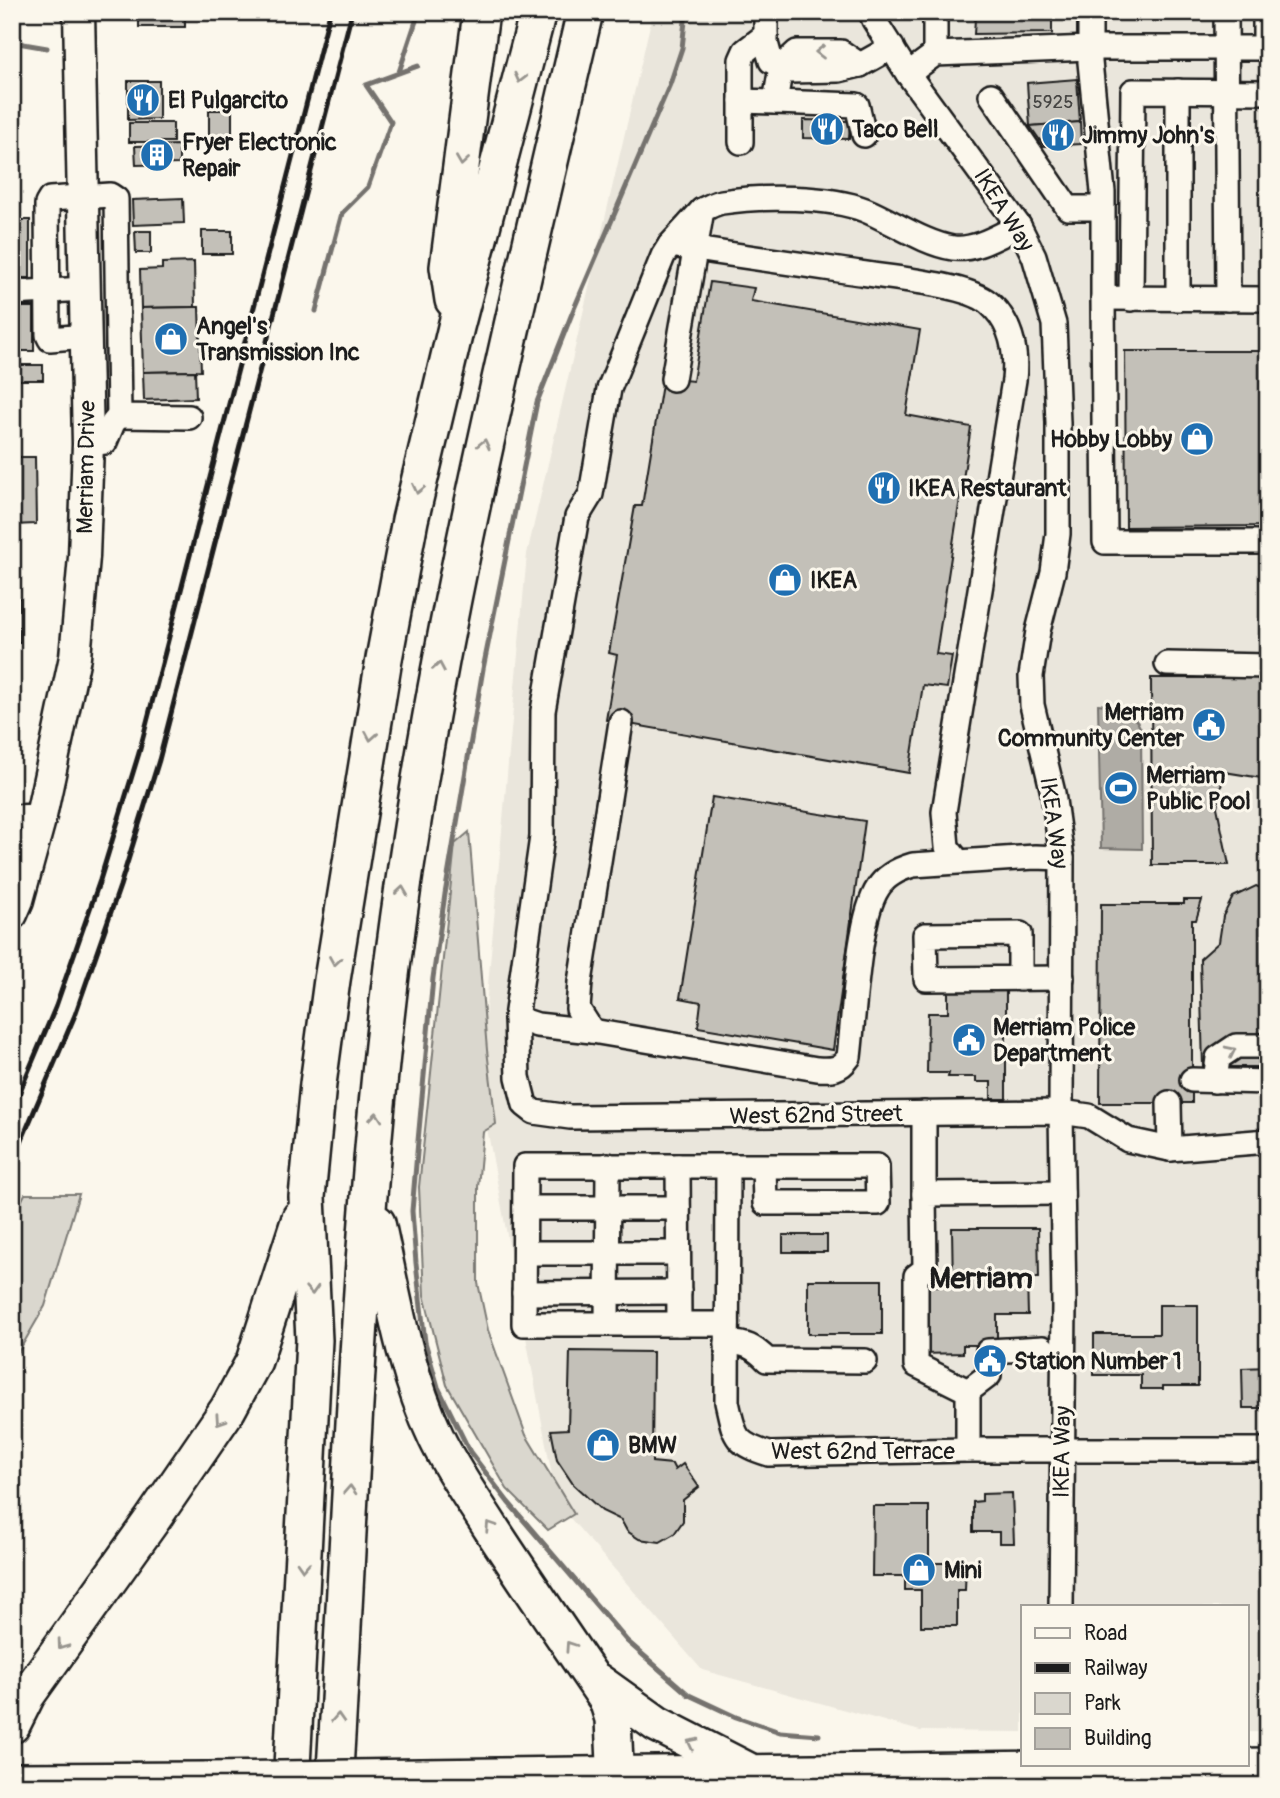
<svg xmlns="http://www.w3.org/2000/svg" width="1280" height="1798" font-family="Pangolin,sans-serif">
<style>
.built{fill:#eae6dc}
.green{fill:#dad7ce;stroke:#7b7a75;stroke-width:2}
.water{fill:#afaca5;stroke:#74726e;stroke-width:2}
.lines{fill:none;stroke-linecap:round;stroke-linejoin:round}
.stream{stroke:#74726e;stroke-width:5}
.building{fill:#c3c0b8;stroke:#1c1c1c;stroke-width:2}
.minor-casing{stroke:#1c1c1c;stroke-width:28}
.major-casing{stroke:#1c1c1c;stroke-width:35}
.highway-casing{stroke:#1c1c1c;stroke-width:40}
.minor{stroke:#fbf7ec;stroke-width:23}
.major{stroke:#fbf7ec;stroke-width:30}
.highway{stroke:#fbf7ec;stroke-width:35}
.rail{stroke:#1c1c1c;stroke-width:5}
.highway-bridge-casing{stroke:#1c1c1c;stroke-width:40;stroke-linecap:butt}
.highway-bridge{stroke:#fbf7ec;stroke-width:35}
.oneway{stroke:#97948e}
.labels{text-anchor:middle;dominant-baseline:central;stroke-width:6;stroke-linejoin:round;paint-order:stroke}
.number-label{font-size:19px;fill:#464543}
.poi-label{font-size:23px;font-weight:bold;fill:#1c1c1c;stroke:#fbf7ec;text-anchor:start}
.street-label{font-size:23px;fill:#1c1c1c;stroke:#fbf7ec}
.district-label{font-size:30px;font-weight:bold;fill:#1c1c1c;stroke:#fbf7ec}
</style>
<rect width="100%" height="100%" fill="#fbf7ec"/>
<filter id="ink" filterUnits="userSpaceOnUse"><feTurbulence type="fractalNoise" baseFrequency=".0143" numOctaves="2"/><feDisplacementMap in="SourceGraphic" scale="14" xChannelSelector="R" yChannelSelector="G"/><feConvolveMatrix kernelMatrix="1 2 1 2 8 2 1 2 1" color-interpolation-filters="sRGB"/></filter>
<g filter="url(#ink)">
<!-- built -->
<path class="built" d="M653 12H1268V1732H1247V1607H1023V1732L920 1731 702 1670 557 1503 479 1085 527 554Z"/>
<!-- green -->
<g class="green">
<path d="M469 832 487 1050 496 1124 483 1132 478 1187V1283L488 1330 526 1435 574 1514 548 1530 507 1489 447 1385 424 1295 419 1187 455 844Z"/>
<path d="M25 1194H79L45 1306 12 1363V1219Z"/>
</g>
<!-- water -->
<path class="water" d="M1098 704C1119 706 1132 709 1141 729L1142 849 1101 848Z"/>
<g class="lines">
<!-- stream -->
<g class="stream">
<path d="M686 12 682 48 670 84 573 311 537 402 483 669 445 894 433 978 418 1141 412 1211 416 1263 425 1342 438 1387 470 1452 508 1502 627 1641 689 1695 736 1717 780 1732 819 1735"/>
<path d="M12 42 47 48"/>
<path d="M399 72 419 12"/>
<path d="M316 311 342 213 368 187 391 122 366 85 418 66"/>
</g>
</g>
<!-- building -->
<g class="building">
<rect x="139" y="12" width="46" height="15"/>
<path d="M968 12H1057L1052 17V33L974 34 975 19Z"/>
<path d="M1077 79 1080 122 1030 126 1027 83Z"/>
<path d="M128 81H159V119L128 120Z"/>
<path d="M209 110H232V139L209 140Z"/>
<path d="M803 120 850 121 849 139 803 138Z"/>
<path d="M1080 122 1081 144 1044 146 1030 126Z"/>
<rect x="129" y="123" width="44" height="19"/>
<path d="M179 145V164L136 165 135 146Z"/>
<path d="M183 198 184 223 133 225 132 200Z"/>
<rect x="12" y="220" width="18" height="58"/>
<path d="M135 231H151V253H136Z"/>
<rect x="202" y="231" width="30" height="23"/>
<path d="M194 262 195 307 141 308 140 270 162 269V263Z"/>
<path d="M710 282 754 288 751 301 920 330 906 415 971 427 936 654 952 656 947 688 923 685 909 773 606 720 617 655 609 653 635 506H642L663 378 693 381Z"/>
<rect x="12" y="307" width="22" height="44"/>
<path d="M195 307H199L201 371 143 372 141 308Z"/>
<path d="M1125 351H1268V526L1126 527Z"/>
<rect x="12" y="365" width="31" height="15"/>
<path d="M195 371 196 398 144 400 143 372Z"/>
<path d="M12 457H35L36 524 12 525Z"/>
<path d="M12 560H18L19 591H12Z"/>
<rect x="12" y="598" width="8" height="44"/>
<path d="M1151 678H1268V779L1224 772 1217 807 1229 865H1152Z"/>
<rect x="12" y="691" width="4" height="23"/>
<path d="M712 797 865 821 833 1050 698 1027 701 1002 680 998Z"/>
<path d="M1256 886 1268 891V900L1261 913 1268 915V1067H1203L1200 959 1219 942 1223 916 1233 897Z"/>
<path d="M1184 900H1202L1196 920H1192V1103H1100L1101 904H1184Z"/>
<path d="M948 989 1006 990V1099H991V1082H976V1077H948L949 1073H927L928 1013H948Z"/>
<path d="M952 1228H1038L1039 1278H1027L1028 1315H997V1345H963V1353L921 1354V1286H953Z"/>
<rect x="783" y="1235" width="44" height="17"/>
<rect x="808" y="1280" width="74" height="54"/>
<path d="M1159 1305H1198V1386H1163V1389H1141V1375H1094V1334H1159Z"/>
<path d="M570 1351 653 1352 652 1462 672 1464 675 1470 683 1464 699 1487 683 1500V1521L674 1534 660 1542 639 1539 627 1531 621 1520 602 1511 573 1484 557 1460 551 1430 568 1429Z"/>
<path d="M1268 1367V1408H1243L1242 1368Z"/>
<path d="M1012 1493 1014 1543H999V1532H973V1502L982 1501V1494Z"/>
<path d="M873 1506H929V1563H966L965 1590H957V1626H921V1590H905V1576H872Z"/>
</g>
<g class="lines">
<!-- minor casing -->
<g class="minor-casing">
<g id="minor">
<path d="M766 12V43L771 61 789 71 839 70 860 65 892 47"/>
<path d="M871 12 874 20 908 74 1019 226 1034 256 1054 324 1058 423V534L1053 572 1038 631 1031 676 1032 705 1053 793 1062 858 1061 1112 1064 1304 1061 1607"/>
<path d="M1090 12V62L1103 192V298L1268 299"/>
<path d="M1226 12 1228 299"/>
<path d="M1265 48V12"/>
<path d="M935 54V12"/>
<path d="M908 74 935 54 1090 48H1268"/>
<path d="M1178 91V299"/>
<path d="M991 95 1068 208H1102"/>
<path d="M741 101 775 102 781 67 797 52H841L860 65"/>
<path d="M775 102 857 105 864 135"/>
<path d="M741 142V60L745 51 766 35"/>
<path d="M702 210 670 245 663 256 609 389 591 494 577 517 543 711 542 837 516 1018 518 1077 525 1105 534 1112 570 1117 1061 1112 1089 1116 1128 1140 1170 1149 1268 1141"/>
<path d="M670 245C733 255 797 264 860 273 890 278 967 284 989 303 1012 323 1017 351 1014 380L944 812 947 847 958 861"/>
<path d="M12 293 85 289"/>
<path d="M1103 298 1105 542H1268"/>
<path d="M1131 299 1133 91 1268 92"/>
<path d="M86 336 50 339 48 335 47 204 50 199 110 195 116 199 119 416 189 417"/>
<path d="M673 379 702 210C709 207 715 203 722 202 760 196 830 196 865 210 892 221 925 244 953 248 975 251 1000 235 1019 226"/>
<path d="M88 444 105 442 113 423 119 416"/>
<path d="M1167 664 1268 666"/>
<path d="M12 817 41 816"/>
<path d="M1020 979V934L925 935 926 979 1062 978"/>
<path d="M516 1018 537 1025 592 1031 817 1069C832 1070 840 1070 849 1057 854 1017 858 917 878 888 886 875 899 869 913 865L1035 857 1062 858"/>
<path d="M592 1031 578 1009 580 982 621 722"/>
<path d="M1192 1080 1268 1082"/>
<path d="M1215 1081 1218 1058 1236 1046H1268"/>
<path d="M1169 1103 1170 1149"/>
<path d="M924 1113V1194"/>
<path d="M678 1166 679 1324"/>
<path d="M728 1166 727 1402C735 1436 733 1443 769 1454L968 1450H1268"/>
<path d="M525 1208H678"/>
<path d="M525 1253H678"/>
<path d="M524 1293 679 1292"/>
<path d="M607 1324 608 1165"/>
<path d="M727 1324H524L525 1166C642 1165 759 1166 877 1166L878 1203H765L764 1166"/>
<path d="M727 1343C745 1342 754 1347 767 1360L865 1361"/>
<path d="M968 1391 989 1375 988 1351 1043 1348"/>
<path d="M968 1450V1391L916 1365V1276L925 1269 924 1194 1062 1193"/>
</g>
</g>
<!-- major casing -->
<g class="major-casing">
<path id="major" d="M12 914 18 900 41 816 75 657 84 557 88 444 79 12"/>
</g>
<!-- highway casing -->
<g class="highway-casing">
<g id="highway">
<path d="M453 300 448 267 481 12"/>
<path d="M377 1223C393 1295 404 1370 436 1437 451 1469 472 1498 491 1528 529 1586 568 1643 607 1700L613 1719 616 1786"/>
<path d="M597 1681 657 1724 747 1770"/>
<path d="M12 1725 27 1695 152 1520 228 1409 254 1361 300 1218"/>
<path d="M421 1777 1268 1766"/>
<path d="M12 1781 207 1780"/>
<path d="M291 1786 314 1340 307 1197 318 1084 332 980 384 659 410 520 456 327 538 12"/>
<path d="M334 1786C351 1513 358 1239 392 967 433 644 511 329 585 12"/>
</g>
</g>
<!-- minor -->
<use href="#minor" class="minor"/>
<!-- major -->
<use href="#major" class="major"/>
<!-- highway -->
<use href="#highway" class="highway"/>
<!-- rail -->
<g class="rail">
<path d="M12 1110 56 1006 100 880 139 753 330 12"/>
<path d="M12 1163 75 1015 120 886 159 760 352 12"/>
</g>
<!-- highway-bridge casing -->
<g class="highway-bridge-casing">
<path id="highway-bridge" d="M207 1780 421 1777"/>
</g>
<!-- highway-bridge -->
<use href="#highway-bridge" class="highway-bridge"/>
</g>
<!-- one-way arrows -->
<defs><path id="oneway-chevron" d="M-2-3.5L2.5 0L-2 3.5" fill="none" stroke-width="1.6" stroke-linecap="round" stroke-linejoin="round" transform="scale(1.75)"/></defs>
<g class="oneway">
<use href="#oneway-chevron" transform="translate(820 52) rotate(180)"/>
<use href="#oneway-chevron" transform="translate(520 78) rotate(104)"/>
<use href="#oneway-chevron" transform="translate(462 161) rotate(98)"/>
<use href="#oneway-chevron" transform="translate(484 444) rotate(-77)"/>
<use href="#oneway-chevron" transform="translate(418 489) rotate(103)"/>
<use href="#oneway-chevron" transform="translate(439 667) rotate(-80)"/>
<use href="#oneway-chevron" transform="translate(371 736) rotate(100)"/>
<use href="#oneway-chevron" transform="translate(402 891) rotate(-82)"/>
<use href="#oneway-chevron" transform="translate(335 961) rotate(99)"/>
<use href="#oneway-chevron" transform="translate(1231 1051) rotate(-26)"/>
<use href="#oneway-chevron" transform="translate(376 1117) rotate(-84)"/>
<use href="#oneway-chevron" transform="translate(312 1290) rotate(87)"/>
<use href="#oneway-chevron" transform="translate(220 1420) rotate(124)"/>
<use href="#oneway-chevron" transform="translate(350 1490) rotate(-87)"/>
<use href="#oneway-chevron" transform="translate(490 1526) rotate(-123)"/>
<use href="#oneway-chevron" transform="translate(303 1566) rotate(93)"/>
<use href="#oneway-chevron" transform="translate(62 1645) rotate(126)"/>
<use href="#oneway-chevron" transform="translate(570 1646) rotate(-124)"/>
<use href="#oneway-chevron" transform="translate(338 1718) rotate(-87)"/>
<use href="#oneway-chevron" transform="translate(692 1743) rotate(-153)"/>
</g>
</g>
<!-- icons -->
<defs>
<g id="restaurant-disc" transform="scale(1.75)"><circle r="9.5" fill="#1f6fb2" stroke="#fbf7ec"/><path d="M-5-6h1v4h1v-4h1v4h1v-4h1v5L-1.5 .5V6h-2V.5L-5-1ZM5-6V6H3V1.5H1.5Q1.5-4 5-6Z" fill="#fff"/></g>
<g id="building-disc" transform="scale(1.75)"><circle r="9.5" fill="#1f6fb2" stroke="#fbf7ec"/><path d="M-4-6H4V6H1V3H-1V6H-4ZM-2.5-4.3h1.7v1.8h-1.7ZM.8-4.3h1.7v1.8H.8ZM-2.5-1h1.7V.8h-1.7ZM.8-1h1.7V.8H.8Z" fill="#fff"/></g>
<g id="shop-disc" transform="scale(1.75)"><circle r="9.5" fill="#1f6fb2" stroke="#fbf7ec"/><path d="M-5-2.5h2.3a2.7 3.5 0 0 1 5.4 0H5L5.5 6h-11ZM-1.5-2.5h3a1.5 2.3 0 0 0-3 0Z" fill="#fff"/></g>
<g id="civic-disc" transform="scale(1.75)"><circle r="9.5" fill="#1f6fb2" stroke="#fbf7ec"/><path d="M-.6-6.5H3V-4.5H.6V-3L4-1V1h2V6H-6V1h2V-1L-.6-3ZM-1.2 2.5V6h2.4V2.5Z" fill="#fff"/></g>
<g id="stadium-disc" transform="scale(1.75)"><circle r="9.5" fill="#1f6fb2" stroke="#fbf7ec"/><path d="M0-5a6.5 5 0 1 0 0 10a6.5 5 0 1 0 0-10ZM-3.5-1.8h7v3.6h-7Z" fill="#fff"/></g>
</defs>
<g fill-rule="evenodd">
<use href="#restaurant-disc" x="143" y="100"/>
<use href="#restaurant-disc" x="827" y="129"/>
<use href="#restaurant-disc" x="1058" y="135"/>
<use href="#building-disc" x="157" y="155"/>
<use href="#shop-disc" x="171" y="339"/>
<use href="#shop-disc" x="1197" y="439"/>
<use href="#restaurant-disc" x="884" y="488"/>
<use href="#shop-disc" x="785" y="580"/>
<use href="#civic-disc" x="1209" y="725"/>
<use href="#stadium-disc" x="1121" y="788"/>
<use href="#civic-disc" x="969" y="1040"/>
<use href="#civic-disc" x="990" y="1361"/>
<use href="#shop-disc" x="603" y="1445"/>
<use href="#shop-disc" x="919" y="1570"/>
</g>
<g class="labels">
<!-- number labels -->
<g class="number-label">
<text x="1053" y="102">5925</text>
</g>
<!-- poi labels -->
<g class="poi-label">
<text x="168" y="100">El Pulgarcito</text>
<text x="852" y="129">Taco Bell</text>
<text x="1082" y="135">Jimmy John's</text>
<text x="182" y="142">Fryer Electronic<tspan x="182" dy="26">Repair</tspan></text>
<text x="196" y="326">Angel's<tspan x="196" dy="26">Transmission Inc</tspan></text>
<text x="1172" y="439" text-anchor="end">Hobby Lobby</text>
<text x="908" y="488">IKEA Restaurant</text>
<text x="810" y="580">IKEA</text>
<text x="1184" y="712" text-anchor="end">Merriam<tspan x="1184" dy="26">Community Center</tspan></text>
<text x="1146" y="775">Merriam<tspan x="1146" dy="26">Public Pool</tspan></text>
<text x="993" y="1027">Merriam Police<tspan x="993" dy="26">Department</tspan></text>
<text x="1014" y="1361">Station Number 1</text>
<text x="628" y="1445">BMW</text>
<text x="944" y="1570">Mini</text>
</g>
<!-- street labels -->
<g class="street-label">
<text transform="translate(1004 210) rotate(58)">IKEA Way</text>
<text transform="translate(86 467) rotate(-89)">Merriam Drive</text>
<text transform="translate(1054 823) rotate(82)">IKEA Way</text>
<text transform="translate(816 1115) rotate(-1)">West 62nd Street</text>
<text x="863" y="1451">West 62nd Terrace</text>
<text transform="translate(1062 1452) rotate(-89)">IKEA Way</text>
</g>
<!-- district labels -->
<g class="district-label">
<text x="981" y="1278">Merriam</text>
</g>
</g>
<!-- margin -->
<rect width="1280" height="1798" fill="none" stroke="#fbf7ec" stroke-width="42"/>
<rect x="21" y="21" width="1238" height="1756" fill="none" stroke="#1c1c1c" stroke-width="2.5" filter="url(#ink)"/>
<!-- legend -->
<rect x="1021" y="1605" width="228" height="161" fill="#fbf7ec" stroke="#a29f99" stroke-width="2"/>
<rect x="1035" y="1628" width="35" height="10" fill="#fbf7ec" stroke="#a29f99" stroke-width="2"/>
<text x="1084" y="1640" font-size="21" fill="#1c1c1c">Road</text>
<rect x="1035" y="1663" width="35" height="10" fill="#1c1c1c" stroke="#a29f99" stroke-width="2"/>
<text x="1084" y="1675" font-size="21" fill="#1c1c1c">Railway</text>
<rect x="1035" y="1693" width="35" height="21" fill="#dad7ce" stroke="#a29f99" stroke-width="2"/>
<text x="1084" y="1710" font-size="21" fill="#1c1c1c">Park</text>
<rect x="1035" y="1728" width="35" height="21" fill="#c3c0b8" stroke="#a29f99" stroke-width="2"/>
<text x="1084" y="1745" font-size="21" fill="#1c1c1c">Building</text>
</svg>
